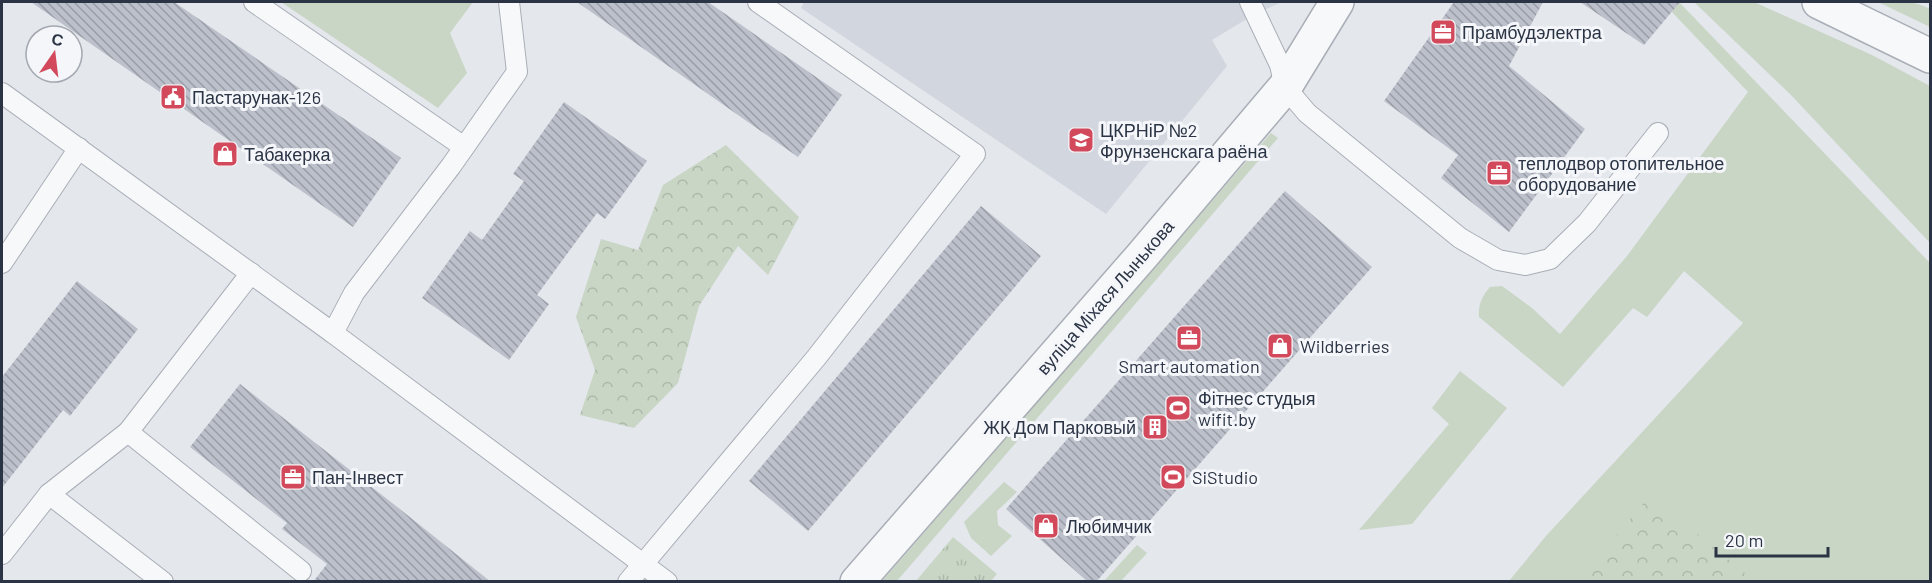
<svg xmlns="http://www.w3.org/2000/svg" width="1932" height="583" font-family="Barlow,sans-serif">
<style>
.built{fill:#d2d6de}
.grass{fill:#c9d6c5}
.forest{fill:url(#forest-crowns)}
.park{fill:url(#park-tufts)}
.building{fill:url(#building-back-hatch)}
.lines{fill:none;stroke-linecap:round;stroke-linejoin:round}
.service-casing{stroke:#a9aeb7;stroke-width:22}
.tertiary-casing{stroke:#a9aeb7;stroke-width:36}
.service{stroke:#f7f8fa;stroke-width:20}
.tertiary{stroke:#f7f8fa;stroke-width:33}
.labels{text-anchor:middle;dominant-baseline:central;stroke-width:6;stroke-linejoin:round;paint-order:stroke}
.poi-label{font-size:18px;fill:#2b3445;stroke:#f4f6f9;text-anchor:start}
.street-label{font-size:18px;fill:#2b3445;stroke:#f4f6f9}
</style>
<defs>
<pattern id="forest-crowns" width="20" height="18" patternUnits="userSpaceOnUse" patternTransform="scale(1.5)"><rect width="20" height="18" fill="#c9d6c5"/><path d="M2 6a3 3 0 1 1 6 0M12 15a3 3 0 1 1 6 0" fill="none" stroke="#adb8ab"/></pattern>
<pattern id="park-tufts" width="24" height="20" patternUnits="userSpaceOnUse" patternTransform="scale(1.5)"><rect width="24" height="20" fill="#c9d6c5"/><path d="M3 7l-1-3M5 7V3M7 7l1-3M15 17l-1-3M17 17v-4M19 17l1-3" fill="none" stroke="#adb8ab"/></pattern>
<pattern id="building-back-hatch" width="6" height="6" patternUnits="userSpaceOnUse" patternTransform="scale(1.5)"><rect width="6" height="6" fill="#bbc0ca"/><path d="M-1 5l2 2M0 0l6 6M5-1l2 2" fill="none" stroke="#989da6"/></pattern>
</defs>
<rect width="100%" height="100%" fill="#e4e7ec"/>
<!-- built -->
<path class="built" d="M804 2H1282L1255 14 1212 40 1227 66 1106 214 801 8Z"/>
<!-- grass -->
<g class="grass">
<path d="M281 2H473L450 33 467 73 438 108Z"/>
<path d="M1654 2H1679L1930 263V581H1509L1546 536 1743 323 1684 271 1647 317 1633 308 1563 387 1479 317C1478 305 1482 296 1490 287L1502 286 1532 308 1560 334 1627 256 1748 92 1672 12Z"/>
<path d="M1694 2H1754L1872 55 1930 86V243L1791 95Z"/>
<path d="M1878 2C1900 1 1911 0 1930 9V27Z"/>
<path d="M1271 133 1278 138 897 581H882Z"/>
<path d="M1460 371 1507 408 1412 524 1359 530 1449 424 1432 408Z"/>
<path d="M1004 482 1017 492 997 511 998 525 1012 536 991 556 971 538 964 522Z"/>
<path d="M1137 545 1147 553 1121 581H1104Z"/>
</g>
<!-- forest -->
<g class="forest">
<path d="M726 145 799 217 768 275 738 246 699 306 678 383 634 428 580 415 595 370 576 317 601 239 638 250 663 185Z"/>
<path d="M1650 495 1751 578 1750 581H1579Z"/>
</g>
<!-- park -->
<path class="park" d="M953 537 997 574 991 581H916Z"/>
<!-- building -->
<g class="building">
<path d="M31 2H174L401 158 353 227Z"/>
<path d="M577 2H708L842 95 798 157Z"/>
<path d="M1454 2H1543L1509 66 1585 129 1509 232 1441 178 1458 155 1384 101Z"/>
<path d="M1580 2H1680L1644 45Z"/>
<path d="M564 102 647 161 605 219 597 213 537 295 549 304 509 360 422 298 470 231 482 240 524 181 513 174Z"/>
<path d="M1285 191 1372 267 1096 582H1088L1006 509Z"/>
<path d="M981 206 1041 256 808 531 749 481Z"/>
<path d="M77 281 138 329 70 416 63 410 2 488V377Z"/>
<path d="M240 384 396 506 491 582H313L327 564 282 529 287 523 190 447Z"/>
</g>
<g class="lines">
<!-- service casing -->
<g class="service-casing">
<g id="service">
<path d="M254 2 464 147"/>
<path d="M1250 2 1280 65 1285 87 1307 113 1460 238 1498 260 1525 265 1550 259 1587 223 1658 133"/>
<path d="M2 93 333 333 354 293 451 166 517 72 509 2"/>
<path d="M2 263 79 148"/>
<path d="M333 333 667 582"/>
<path d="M128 432 301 571"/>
<path d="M49 494 163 582"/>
<path d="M2 554 49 494 128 432 251 273"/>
<path d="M628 582 816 358 975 154 758 2"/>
</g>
</g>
<!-- tertiary casing -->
<g class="tertiary-casing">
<g id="tertiary">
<path d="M1819 2 1930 56"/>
<path d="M857 582 1141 257 1285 87 1337 2"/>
</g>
</g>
<!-- service -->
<use href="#service" class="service"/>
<!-- tertiary -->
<use href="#tertiary" class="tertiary"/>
</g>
<!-- icons -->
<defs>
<g id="office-square" transform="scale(1.35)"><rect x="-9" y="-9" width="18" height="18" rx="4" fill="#d1495b" stroke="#f4f6f9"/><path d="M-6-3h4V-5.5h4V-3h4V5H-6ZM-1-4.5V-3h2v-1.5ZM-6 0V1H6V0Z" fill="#fff"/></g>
<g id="civic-square" transform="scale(1.35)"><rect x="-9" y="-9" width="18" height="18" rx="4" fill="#d1495b" stroke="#f4f6f9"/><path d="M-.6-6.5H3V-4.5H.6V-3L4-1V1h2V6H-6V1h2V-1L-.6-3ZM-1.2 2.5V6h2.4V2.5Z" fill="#fff"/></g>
<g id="school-square" transform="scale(1.35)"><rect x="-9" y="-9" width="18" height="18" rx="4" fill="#d1495b" stroke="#f4f6f9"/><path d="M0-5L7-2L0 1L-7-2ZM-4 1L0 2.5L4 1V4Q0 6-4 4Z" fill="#fff"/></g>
<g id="shop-square" transform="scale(1.35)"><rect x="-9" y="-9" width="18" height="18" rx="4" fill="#d1495b" stroke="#f4f6f9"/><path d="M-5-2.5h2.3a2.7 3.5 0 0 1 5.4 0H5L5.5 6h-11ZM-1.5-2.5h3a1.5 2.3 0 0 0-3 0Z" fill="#fff"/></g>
<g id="stadium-square" transform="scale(1.35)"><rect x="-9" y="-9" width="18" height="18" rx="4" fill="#d1495b" stroke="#f4f6f9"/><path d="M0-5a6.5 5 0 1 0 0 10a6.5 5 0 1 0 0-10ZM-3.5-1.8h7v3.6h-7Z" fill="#fff"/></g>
<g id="building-square" transform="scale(1.35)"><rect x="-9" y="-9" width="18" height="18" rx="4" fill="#d1495b" stroke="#f4f6f9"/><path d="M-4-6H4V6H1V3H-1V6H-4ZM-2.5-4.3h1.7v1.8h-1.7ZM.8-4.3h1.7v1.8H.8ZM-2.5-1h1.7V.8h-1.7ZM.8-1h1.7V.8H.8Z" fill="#fff"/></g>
</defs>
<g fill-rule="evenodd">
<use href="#office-square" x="1443" y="32"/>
<use href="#civic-square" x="173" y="97"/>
<use href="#school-square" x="1081" y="140"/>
<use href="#shop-square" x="225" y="154"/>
<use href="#office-square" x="1499" y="173"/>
<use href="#office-square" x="1189" y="338"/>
<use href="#shop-square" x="1280" y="346"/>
<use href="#stadium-square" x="1178" y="408"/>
<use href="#building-square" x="1155" y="427"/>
<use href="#office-square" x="293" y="477"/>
<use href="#stadium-square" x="1173" y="477"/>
<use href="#shop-square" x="1046" y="526"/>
</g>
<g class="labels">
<!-- poi labels -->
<g class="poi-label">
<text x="1462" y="32">Прамбудэлектра</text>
<text x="192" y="97">Пастарунак-126</text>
<text x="1100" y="130">ЦКРНіР №2<tspan x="1100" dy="21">Фрунзенскага раёна</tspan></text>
<text x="244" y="154">Табакерка</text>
<text x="1518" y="163">теплодвор отопительное<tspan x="1518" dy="21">оборудование</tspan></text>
<text x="1300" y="346">Wildberries</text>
<text x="1189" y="366" text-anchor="middle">Smart automation</text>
<text x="1198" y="398">Фітнес студыя<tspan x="1198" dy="21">wifit.by</tspan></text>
<text x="1136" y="427" text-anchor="end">ЖК Дом Парковый</text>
<text x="312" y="477">Пан-Інвест</text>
<text x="1192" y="477">SiStudio</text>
<text x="1066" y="526">Любимчик</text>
</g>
<!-- street labels -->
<g class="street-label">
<text transform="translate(1105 297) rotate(-49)">вуліца Міхася Лынькова</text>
</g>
</g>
<!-- border -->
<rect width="1932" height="583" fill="none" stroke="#2b3445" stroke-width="6"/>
<!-- north arrow -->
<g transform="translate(54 54) rotate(14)"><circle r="28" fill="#f4f6f9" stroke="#a4a8b1" stroke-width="1.5"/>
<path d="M0-4.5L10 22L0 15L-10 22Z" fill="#d1495b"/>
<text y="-9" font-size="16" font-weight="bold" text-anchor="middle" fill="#2b3445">С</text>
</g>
<!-- scale -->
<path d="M1716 547v9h112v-9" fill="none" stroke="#2b3445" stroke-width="3"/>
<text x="1725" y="547" font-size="18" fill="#2b3445" stroke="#f4f6f9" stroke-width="4.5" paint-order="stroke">20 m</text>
</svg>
